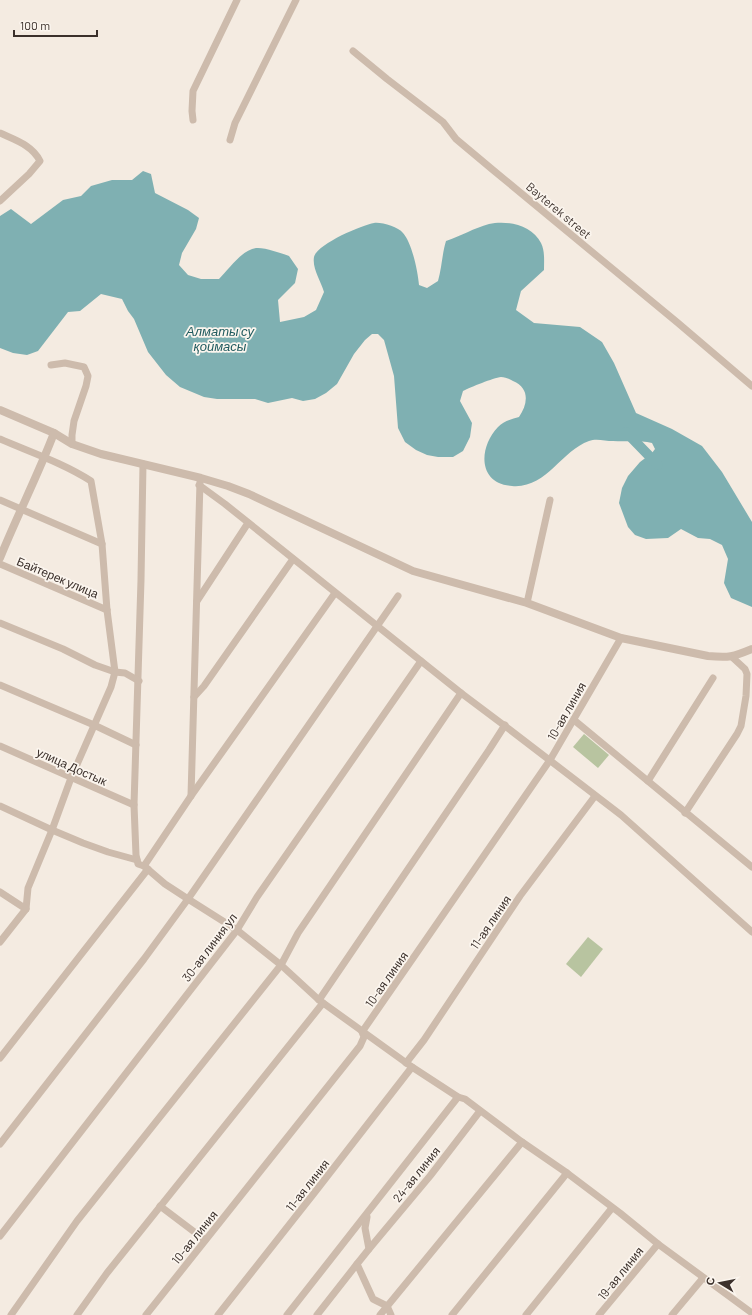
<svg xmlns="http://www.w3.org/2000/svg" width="752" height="1315" font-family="Barlow,sans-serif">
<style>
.green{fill:#b8c4a0}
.water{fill:#7fb0b2}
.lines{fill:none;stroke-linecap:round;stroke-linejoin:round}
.river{stroke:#7fb0b2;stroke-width:10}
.minor{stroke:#cdbbac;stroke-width:7}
.tertiary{stroke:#cdbbac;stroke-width:8}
.labels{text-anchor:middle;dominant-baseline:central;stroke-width:3.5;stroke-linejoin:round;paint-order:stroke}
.street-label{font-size:12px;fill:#3b302b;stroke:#fbf5ee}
.water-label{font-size:13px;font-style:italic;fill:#1f5a5e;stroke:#fbf5ee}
</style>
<rect width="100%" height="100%" fill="#f4ebe1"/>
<!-- green -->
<g class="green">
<path d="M584 734 609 755 598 768 573 747Z"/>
<path d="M588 937 603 949 581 977 566 964Z"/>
</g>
<!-- water -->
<path class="water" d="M143 171 151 174 155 193 188 210 199 218 196 229 182 253 179 265 188 275 201 279H219C229 269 243 248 258 248 266 248 281 253 289 256L298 269 295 283 278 300 280 322 304 317 316 310 324 292C321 281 312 269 314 257 317 244 362 225 374 223 382 222 398 227 403 233 412 243 418 272 419 285L427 288 438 281C442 267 442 254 446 241 461 236 474 228 489 224 507 220 532 225 541 243 545 251 544 261 544 270L521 291 516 310 534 323 580 327 602 342 614 363 636 413 672 429 702 446 722 472 752 522V607L731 598 724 583 728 559 722 545 710 539 698 538 681 529 668 538 646 539 635 535 628 527 619 503 622 488 628 476 640 462 652 453 655 449 652 443C639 440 626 442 613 441 605 441 596 438 589 441 561 451 546 489 512 486 478 484 478 448 498 427 503 421 512 419 519 417 528 404 530 388 513 381 510 379 505 377 501 377 493 378 471 387 463 391L460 401 472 423 470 437 463 451 453 457H438L427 455 416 450 405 442 398 428 394 376 384 340 378 334H372L365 340 354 354 337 384 326 393 315 399 303 401 292 398 268 403 255 399H217L204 397 180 387 166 375 148 352 134 319 128 311 122 299 101 294 80 311 68 312 38 351 27 355 13 353 0 348V216L11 209 31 224 63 200 81 196 91 186 112 180H132Z"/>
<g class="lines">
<!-- river -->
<path class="river" d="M626 432 658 465"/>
<!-- minor -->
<g class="minor">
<path d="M353 51 387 79 443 122 456 139 493 170 678 323 752 386"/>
<path d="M193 120 192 111 193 91 237 0"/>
<path d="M0 133C15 140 32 145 40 161L29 174 0 201"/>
<path d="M230 140 235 123 296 0"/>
<path d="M51 365 65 363 84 367 88 376 86 386 74 421 72 435V444"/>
<path d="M0 439C30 452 63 463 91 481L102 544 107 610 115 672 111 687 71 778 52 830 28 888 26 909"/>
<path d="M143 464 141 580 134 805 136 855 138 864 144 866 165 884 188 899 237 930 281 965 319 1000 412 1067 458 1097"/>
<path d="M199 485 225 504 461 693 509 729 621 815 752 932"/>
<path d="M0 500 102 544"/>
<path d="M0 564 107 610"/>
<path d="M197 601 248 523"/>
<path d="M527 603 550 500"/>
<path d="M0 623 63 649 95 665 115 672 125 673 139 681"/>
<path d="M0 685 94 725 136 745"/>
<path d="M194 697 204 686 293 559"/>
<path d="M574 720 752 867"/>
<path d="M0 746 134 805"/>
<path d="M648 781 713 678"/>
<path d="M191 796 200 482"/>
<path d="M0 806 52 830 83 843 108 852 137 860"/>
<path d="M685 813 737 734 741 726 746 696 747 674 745 669 732 657"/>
<path d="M144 866 191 796 335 593"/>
<path d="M0 892 26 909 0 942"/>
<path d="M319 1000 489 750 505 725"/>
<path d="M0 1058 148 869"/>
<path d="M406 1063 424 1040 520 896 595 796"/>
<path d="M0 1144 144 959 188 899 398 596"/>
<path d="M160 1206 205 1240"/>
<path d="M367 1217 365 1228 369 1249 357 1264 373 1299 387 1306 391 1315"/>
<path d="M0 1236 237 930 257 897 421 661"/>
<path d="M369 1249 430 1176 480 1111"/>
<path d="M11 1315 77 1221 281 965 298 933 461 693"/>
<path d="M77 1315 107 1273 323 1003"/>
<path d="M146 1315 360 1046 364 1037 362 1032 550 760 621 638"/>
<path d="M218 1315 315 1192 412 1067"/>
<path d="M287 1315 458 1097 465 1099 522 1142 567 1173 620 1213 658 1244 752 1313"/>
<path d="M317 1315 357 1264"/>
<path d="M380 1315 522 1142"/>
<path d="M452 1315 567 1173"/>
<path d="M526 1315 612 1208"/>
<path d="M599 1315 658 1244"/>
<path d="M672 1315 703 1278"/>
</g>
<!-- tertiary -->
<g class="tertiary">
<path d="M0 410 54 433 72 444 101 454 201 478 228 486 249 494 413 571 527 603 621 638 708 656C729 658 733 657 752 649"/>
<path d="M0 558C17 516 38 475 54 433"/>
</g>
</g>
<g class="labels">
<!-- street labels -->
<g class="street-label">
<text transform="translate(559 210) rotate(40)">Bayterek street</text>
<text transform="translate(58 577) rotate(23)">Байтерек улица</text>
<text transform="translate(566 711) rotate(-60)">10-ая линия</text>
<text transform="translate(72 766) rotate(24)">улица Достык</text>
<text transform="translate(490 922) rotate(-56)">11-ая линия</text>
<text transform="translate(209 947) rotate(-53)">30-ая линия ул</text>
<text transform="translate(386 979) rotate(-55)">10-ая линия</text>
<text transform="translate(416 1174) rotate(-51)">24-ая линия</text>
<text transform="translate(307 1185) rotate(-52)">11-ая линия</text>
<text transform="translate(194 1237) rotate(-51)">10-ая линия</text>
<text transform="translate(620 1273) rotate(-51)">19-ая линия</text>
</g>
<!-- water labels -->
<g class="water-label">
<text x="220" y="331">Алматы су<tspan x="220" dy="15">қоймасы</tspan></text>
</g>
</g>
<!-- north arrow -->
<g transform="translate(720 1283) rotate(280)" stroke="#fbf5ee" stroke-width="3" paint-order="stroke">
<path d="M0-3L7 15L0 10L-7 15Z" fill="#3b302b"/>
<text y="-6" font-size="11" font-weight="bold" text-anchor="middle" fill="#3b302b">С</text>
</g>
<!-- scale -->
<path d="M14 30v6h83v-6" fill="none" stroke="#3b302b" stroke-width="2"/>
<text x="20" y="30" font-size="12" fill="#3b302b" stroke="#fbf5ee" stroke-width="3" paint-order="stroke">100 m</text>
</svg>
